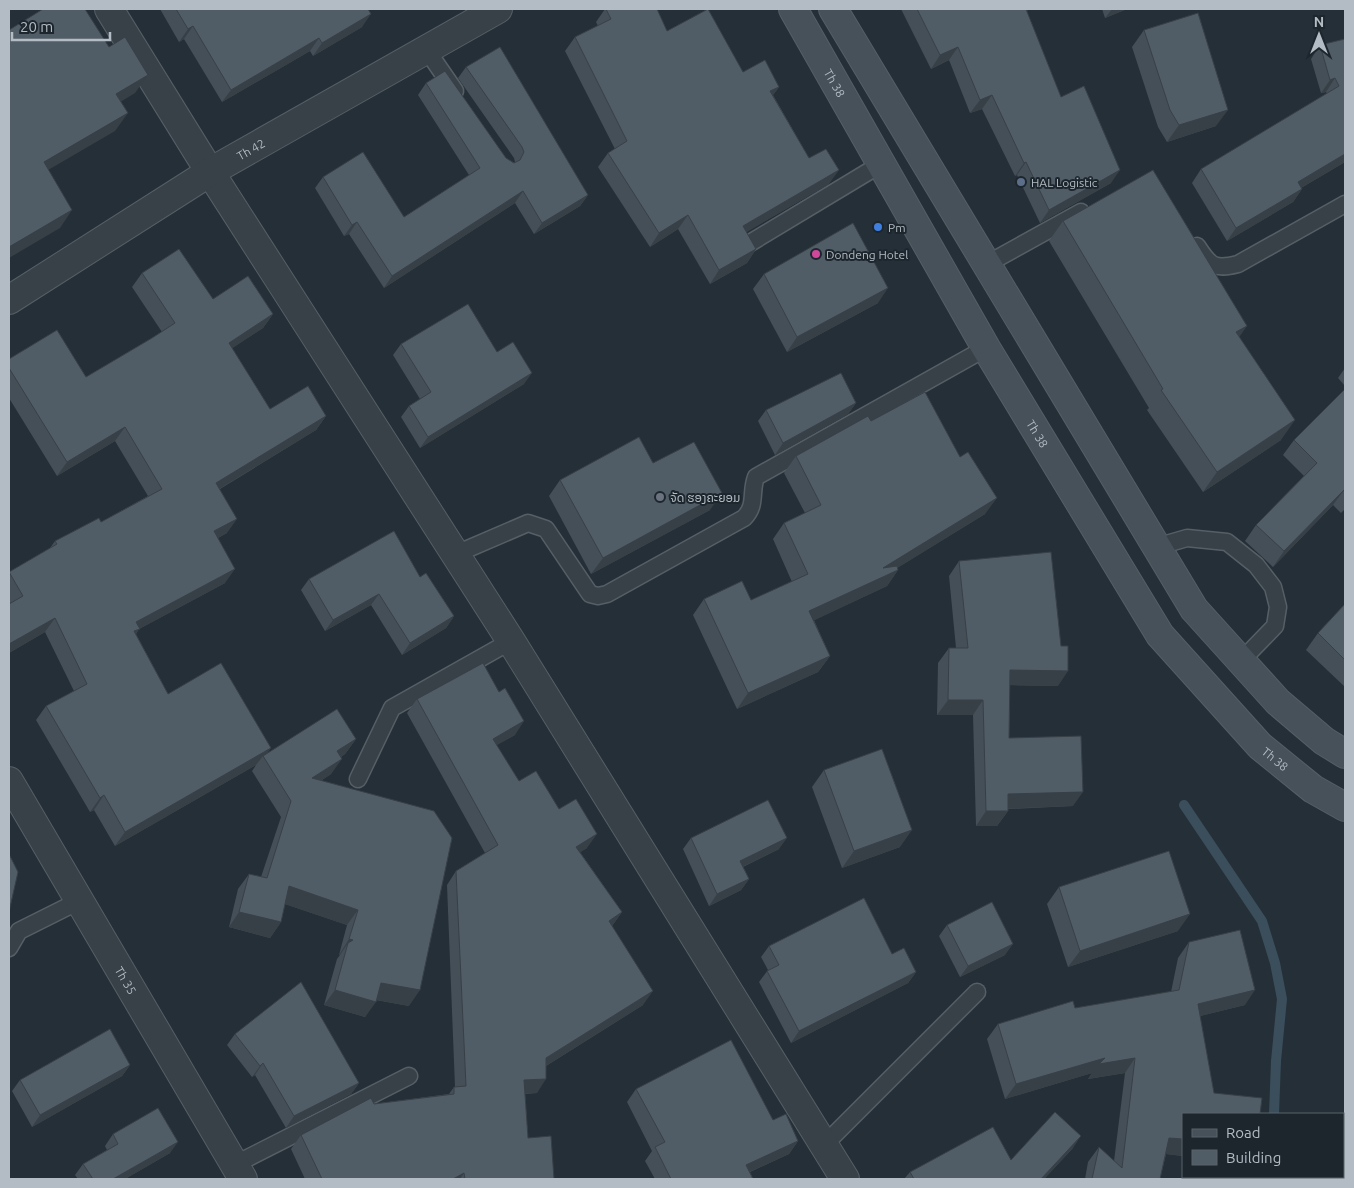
<svg xmlns="http://www.w3.org/2000/svg" width="1354" height="1188" font-family="Ubuntu,'Noto Sans Lao',sans-serif">
<style>
.lines{fill:none;stroke-linecap:round;stroke-linejoin:round}
.stream{stroke:#3b4e5c;stroke-width:10}
.lane-casing{stroke:#565f66;stroke-width:19}
.street-casing{stroke:#565f66;stroke-width:30}
.secondary-casing{stroke:#565f66;stroke-width:30}
.lane{stroke:#384148;stroke-width:16}
.street{stroke:#384148;stroke-width:28}
.secondary{stroke:#47515a;stroke-width:28}
.wall{fill:#454f58}
.shaded-wall{fill:#384047}
.building{fill:#505c66;stroke:#384047}
.service-dot{fill:#5c6f8a;stroke:#1d262d;stroke-width:2}
.shop-dot{fill:#3f7fe0;stroke:#1d262d;stroke-width:2}
.hotel-dot{fill:#d1479c;stroke:#1d262d;stroke-width:2}
.worship-dot{fill:#6b7280;stroke:#1d262d;stroke-width:2}
.labels{text-anchor:middle;dominant-baseline:central;stroke-width:4;stroke-linejoin:round;paint-order:stroke}
.street-label{font-size:12px;fill:#b3bcc4;stroke:#1d262d}
.poi-label{font-size:12px;fill:#b3bcc4;stroke:#1d262d;text-anchor:start}
</style>
<rect width="100%" height="100%" fill="#252f37"/>
<g class="lines">
<!-- stream -->
<g class="stream">
<path d="M1184 805 1262 921 1275 963 1282 999 1276 1061 1274 1114"/>
<path d="M1273 1179V1177"/>
</g>
<!-- lane casing -->
<g class="lane-casing">
<g id="lane">
<path d="M426 49 455 91"/>
<path d="M750 243 881 164"/>
<path d="M1197 246C1210 266 1214 270 1238 264L1345 204"/>
<path d="M987 264 1081 212"/>
<path d="M1156 547 1187 538 1227 542 1256 565 1273 587 1278 607 1275 626 1241 661"/>
<path d="M456 554 528 523 546 529 590 594 598 596 607 594 744 518C757 505 750 493 756 477L986 348"/>
<path d="M358 779 392 708 511 641"/>
<path d="M9 948 19 931 79 901"/>
<path d="M824 1145 977 992"/>
<path d="M234 1165 409 1076"/>
</g>
</g>
<!-- street casing -->
<g class="street-casing">
<g id="street">
<path d="M109 9 210 172 511 641 845 1179"/>
<path id="s1" d="M9 300 210 172 498 9"/>
<path id="s2" d="M9 781 243 1179"/>
</g>
</g>
<!-- secondary casing -->
<g class="secondary-casing">
<g id="secondary">
<path id="s3" d="M793 9 986 348 1160 635 1260 746 1313 789 1345 807"/>
<path d="M833 9 1194 609 1278 702 1324 741 1345 754"/>
</g>
</g>
<!-- lane -->
<use href="#lane" class="lane"/>
<!-- street -->
<use href="#street" class="street"/>
<!-- secondary -->
<use href="#secondary" class="secondary"/>
</g>
<!-- wall -->
<g class="wall">
<path d="M160 9H368L362 27 313 56 310 51 222 102 184 39 179 42Z"/>
<path d="M605 9H657L667 31 743 72 779 87 773 95 809 158 829 184 746 232 756 249 747 263 710 284 678 229 650 247 598 167 608 153 615 149 565 51 575 37 598 26 596 22Z"/>
<path d="M901 9H1031L1026 11 1061 97 1111 183 1040 223 1017 175 1015 176 982 109 970 113 949 60 931 69Z"/>
<path d="M1102 9H1127L1105 18Z"/>
<path d="M1144 30 1216 126 1167 142 1158 127 1132 47Z"/>
<path d="M1345 39V162L1301 188 1302 189 1293 202 1227 241 1192 183 1201 169 1327 94 1326 92 1321 93 1311 59 1320 45Z"/>
<path d="M466 67 588 195 580 206 534 234 515 203 384 288 349 234 344 236 315 188 323 177 404 217 469 175 418 95 426 83 506 158 514 163 515 162 514 158 458 78Z"/>
<path d="M1063 221 1239 337 1281 440 1203 492 1147 410 1149 408 1049 241Z"/>
<path d="M142 273 213 299 273 314 263 328 232 348 270 409 326 416 316 430 220 489 227 533 218 538 225 583 139 629 136 634 168 694 268 752 356 739 345 754 341 757 331 774 322 780 409 1006 376 1000 365 1017 324 1005 337 959 340 955H339L347 925 285 904 281 922 270 938 229 927 238 889 249 874 261 877 281 817 252 771 256 765 115 846 94 810 90 812 36 720 46 706 74 691 45 632 9 653V572L50 548 55 541 101 522 148 496 115 441 57 476 9 398V359L86 377 152 338 162 332 132 287Z"/>
<path d="M764 274 878 303 787 352 753 289Z"/>
<path d="M401 344 497 352 524 384 420 448 401 417 409 406 420 399 393 355Z"/>
<path d="M1345 368V386L1338 378Z"/>
<path d="M1345 389V509L1341 513 1333 505 1273 567 1245 541 1256 525 1304 476 1283 455 1294 440Z"/>
<path d="M856 403 848 414 775 455 758 421 766 410Z"/>
<path d="M871 421 985 514 897 568 898 570 887 586 814 620 830 656 818 672 737 709 693 615 704 599 751 600 792 582 773 539 784 523 805 513 784 473 796 456Z"/>
<path d="M653 463 710 510 591 574 549 496 560 480Z"/>
<path d="M959 561 1058 686 1010 685 1009 738 1073 806 1008 809V811L997 826H976L973 715H937L938 663 949 648H956L949 576Z"/>
<path d="M420 577 454 616 446 628 402 655 371 605 325 631 301 590 309 579Z"/>
<path d="M1345 604V687L1306 650 1318 633Z"/>
<path d="M417 699 515 735 496 745 519 781 559 809 587 848 580 852 622 912 612 926 643 1005 546 1066 537 1093 525 1094 528 1138 554 1179H305L291 1149 301 1135 374 1104 449 1094 454 1087H455L447 885 456 871 485 853 407 713Z"/>
<path d="M824 770 900 847 842 868 812 787Z"/>
<path d="M691 838 779 849 743 867 749 879 741 890 709 906 683 849Z"/>
<path d="M1059 887 1178 931 1068 967 1047 904Z"/>
<path d="M947 925 1005 955 960 977 939 936Z"/>
<path d="M1189 942 1245 1005 1200 1016 1183 1156 1166 1154 1160 1179H1085L1088 1162 1099 1147 1114 1161 1125 1073 1088 1079 1092 1073 1005 1099 987 1039 998 1024 1075 1008 1171 992 1178 958Z"/>
<path d="M769 946 892 954 916 972 908 983 791 1043 759 982 768 970 761 957Z"/>
<path d="M235 1034 359 1083 351 1094 286 1128 255 1075 252 1077 227 1045Z"/>
<path d="M130 1065 122 1076 32 1127 12 1091 20 1080Z"/>
<path d="M636 1089 798 1141 789 1154 750 1172 753 1179H655L645 1161 652 1151 627 1102Z"/>
<path d="M113 1134 170 1153 125 1179H78L75 1175 83 1164 107 1150 105 1146Z"/>
<path d="M1073 1148 1044 1179H904L910 1172 1011 1160Z"/>
</g>
<!-- shaded-wall -->
<g class="shaded-wall">
<path d="M1112 9H1127L1105 18Z"/>
<path d="M371 14 362 27 313 56 322 43Z"/>
<path d="M193 26 184 39 179 42 188 29Z"/>
<path d="M319 38 310 51 222 102 231 90Z"/>
<path d="M958 47 949 60 931 69 940 55Z"/>
<path d="M148 75 135 93 104 112 116 94Z"/>
<path d="M1335 78 1326 92 1321 93 1330 80Z"/>
<path d="M779 87 769 100 770 91Z"/>
<path d="M992 95 982 109 970 113 980 100Z"/>
<path d="M1228 110 1216 126 1167 142 1179 125Z"/>
<path d="M128 113 115 131 31 180 44 162Z"/>
<path d="M1345 154V162L1289 195 1298 182Z"/>
<path d="M1026 162 1017 175 1015 176 1024 163Z"/>
<path d="M839 170 829 184 733 240 743 226Z"/>
<path d="M1120 170 1111 183 1040 223 1049 210Z"/>
<path d="M1302 189 1293 202 1227 241 1236 228Z"/>
<path d="M523 191 515 203 384 288 392 276Z"/>
<path d="M588 195 580 206 534 234 542 223Z"/>
<path d="M72 210 60 228 9 258V247Z"/>
<path d="M688 215 678 229 650 247 659 233Z"/>
<path d="M357 222 349 234 344 236 352 225Z"/>
<path d="M756 249 747 263 710 284 719 270Z"/>
<path d="M888 288 878 303 787 352 797 337Z"/>
<path d="M273 314 263 328 219 357 229 343Z"/>
<path d="M1247 326 1233 346 1236 332Z"/>
<path d="M532 373 524 384 420 448 428 437Z"/>
<path d="M856 403 848 414 775 455 783 443Z"/>
<path d="M326 416 316 430 206 497 216 483Z"/>
<path d="M1295 420 1281 440 1203 492 1217 472Z"/>
<path d="M125 427 115 441 57 476 67 462Z"/>
<path d="M1344 490 1333 505 1273 567 1284 551Z"/>
<path d="M722 493 710 510 591 574 603 558Z"/>
<path d="M997 498 985 514 881 578 898 570 887 586 798 628 809 611Z"/>
<path d="M237 519 227 533 204 545 214 531Z"/>
<path d="M235 569 225 583 139 629 130 643 136 622Z"/>
<path d="M379 594 371 605 325 631 333 620Z"/>
<path d="M454 616 446 628 402 655 410 643Z"/>
<path d="M55 618 45 632 9 653V644Z"/>
<path d="M830 656 818 672 737 709 748 693Z"/>
<path d="M1010 670 1068 671 1058 686 1000 685Z"/>
<path d="M948 700H983L973 715H937Z"/>
<path d="M524 721 515 735 483 753 493 739Z"/>
<path d="M356 739 345 754 326 767 337 751Z"/>
<path d="M271 748 264 758 263 756 256 765 115 846 125 832Z"/>
<path d="M342 759 331 774 302 793 312 778Z"/>
<path d="M1083 792 1073 806 998 809 1008 794Z"/>
<path d="M104 795 94 810 90 812 100 798Z"/>
<path d="M986 811H1008L997 826H976Z"/>
<path d="M912 830 900 847 842 868 854 851Z"/>
<path d="M597 834 587 848 566 861 576 847Z"/>
<path d="M787 838 779 849 732 872 740 861Z"/>
<path d="M749 879 741 890 709 906 717 894Z"/>
<path d="M289 886 358 910 347 925 279 902Z"/>
<path d="M239 912 281 922 270 938 229 927Z"/>
<path d="M622 912 612 926 609 921Z"/>
<path d="M1190 914 1178 931 1068 967 1080 951Z"/>
<path d="M349 939 353 940 348 943 340 955H339Z"/>
<path d="M1013 944 1005 955 960 977 968 966Z"/>
<path d="M916 972 908 983 791 1043 799 1031Z"/>
<path d="M381 983 420 990 409 1006 371 999Z"/>
<path d="M335 990 376 1002 365 1017 324 1005Z"/>
<path d="M1255 990 1245 1005 1188 1019 1198 1004Z"/>
<path d="M653 991 643 1005 536 1072 546 1058Z"/>
<path d="M1105 1058H1135L1125 1073 1088 1079 1092 1073 1005 1099 1016 1084Z"/>
<path d="M263 1063 255 1075 252 1077 260 1066Z"/>
<path d="M130 1065 122 1076 32 1127 40 1115Z"/>
<path d="M546 1079 537 1093 514 1094 524 1080Z"/>
<path d="M359 1083 351 1094 286 1128 294 1116Z"/>
<path d="M1081 1136 1073 1148 1044 1179H1041Z"/>
<path d="M1169 1138 1183 1139V1156L1158 1153Z"/>
<path d="M798 1141 789 1154 736 1178 746 1165Z"/>
<path d="M178 1142 170 1153 125 1179H113Z"/>
<path d="M464 1173 460 1179H453Z"/>
</g>
<!-- building -->
<g class="building">
<path d="M43 9H85L109 47 125 37 148 75 116 94 128 113 44 162 72 210 9 247V30Z"/>
<path d="M176 9H368L371 14 322 43 319 38 231 90 193 26 188 29Z"/>
<path d="M606 9H657L667 31 708 9 743 72 765 60 779 87 770 91 809 158 826 149 839 170 743 226 756 249 719 270 688 215 659 233 608 153 627 141 575 37 611 19Z"/>
<path d="M917 9H1026L1061 97 1084 86 1120 170 1049 210 1026 162 1024 163 992 95 980 100 958 47 940 55Z"/>
<path d="M1198 13 1228 110 1179 125 1170 110 1144 30Z"/>
<path d="M1345 39V154L1298 182 1302 189 1236 228 1201 169 1339 86 1335 78 1330 80 1320 45Z"/>
<path d="M500 47 588 195 542 223 523 191 392 276 357 222 352 225 323 177 363 152 404 217 480 168 426 83 445 71 506 158 514 163 520 160 524 152 522 147 466 67Z"/>
<path d="M1153 170 1247 326 1236 332 1295 420 1217 472 1161 390 1163 389 1063 221Z"/>
<path d="M853 223 888 288 797 337 764 274Z"/>
<path d="M179 249 213 299 248 276 273 314 229 343 270 409 308 386 326 416 216 483 237 519 214 531 235 569 136 622 140 629 134 631 168 694 221 663 271 748 125 832 104 795 100 798 46 706 87 684 55 618 9 644V604L23 596 9 572 57 544 55 541 99 518 101 522 162 489 125 427 67 462 9 368V359L57 330 86 377 152 338 175 323 142 273Z"/>
<path d="M468 304 497 352 513 342 532 373 428 437 409 406 431 392 401 344Z"/>
<path d="M841 373 856 403 783 443 766 410Z"/>
<path d="M1345 389V491L1344 490 1284 551 1256 525 1317 463 1294 440Z"/>
<path d="M925 392 960 457 968 452 997 498 883 568 897 566 898 570 809 611 830 656 748 693 704 599 742 581 751 600 808 574 784 523 821 505 796 456 868 416 871 421Z"/>
<path d="M639 437 653 463 694 442 722 493 603 558 560 480Z"/>
<path d="M394 531 420 577 426 573 454 616 410 643 379 594 333 620 309 579Z"/>
<path d="M1051 552 1061 646H1068V671L1010 670 1009 738 1081 736 1083 792 1008 794V811H986L983 700H948L949 648H968L959 561Z"/>
<path d="M1345 604V660L1318 633Z"/>
<path d="M483 663 499 692 505 688 524 721 493 739 519 781 536 771 559 809 576 799 597 834 576 847 622 912 609 921 653 991 546 1058V1079L524 1080 528 1138 551 1136 554 1179H465L464 1173 453 1179H322L301 1135 371 1098 374 1104 454 1094V1087L466 1086 456 871 498 845 417 699Z"/>
<path d="M337 709 356 739 337 751 342 759 312 778 434 811 452 838 420 990 381 983 376 1002 335 990 348 943 353 940 349 939 358 910 289 886 281 922 239 912 249 874 267 878 291 801 263 756Z"/>
<path d="M882 749 912 830 854 851 824 770Z"/>
<path d="M768 800 787 838 740 861 749 879 717 894 691 838Z"/>
<path d="M1169 851 1190 914 1080 951 1059 887Z"/>
<path d="M9 854 18 872 9 912Z"/>
<path d="M864 898 892 954 904 948 916 972 799 1031 767 971 779 965 769 946Z"/>
<path d="M992 902 1013 944 968 966 947 925Z"/>
<path d="M1240 930 1255 990 1198 1004 1214 1093 1262 1098 1260 1114H1183V1139L1169 1138 1160 1179H1092L1099 1147 1122 1168 1135 1058 1099 1064 1105 1058 1016 1084 998 1024 1073 1001 1075 1008 1179 990 1189 942Z"/>
<path d="M301 982 359 1083 294 1116 263 1063 260 1066 235 1034Z"/>
<path d="M110 1029 130 1065 40 1115 20 1080Z"/>
<path d="M731 1040 773 1120 786 1114 798 1141 746 1165 753 1179H671L655 1147 665 1142 636 1089Z"/>
<path d="M158 1108 178 1142 113 1179H93L83 1164 118 1144 113 1134Z"/>
<path d="M1055 1112 1081 1136 1041 1179H914L910 1172 993 1127 1011 1160Z"/>
</g>
<!-- markers -->
<circle class="service-dot" cx="1021" cy="182" r="5"/>
<circle class="shop-dot" cx="878" cy="227" r="5"/>
<circle class="hotel-dot" cx="816" cy="254" r="5"/>
<circle class="worship-dot" cx="660" cy="497" r="5"/>
<g class="labels">
<!-- street labels -->
<g class="street-label">
<text stroke="none"><textPath href="#s3" startOffset="85">Th 38</textPath></text>
<text stroke="none"><textPath href="#s1" startOffset="285">Th 42</textPath></text>
<text stroke="none"><textPath href="#s3" startOffset="490">Th 38</textPath></text>
<text stroke="none"><textPath href="#s3" startOffset="895">Th 38</textPath></text>
<text stroke="none"><textPath href="#s2" startOffset="231">Th 35</textPath></text>
</g>
<!-- poi labels -->
<g class="poi-label">
<text x="1031" y="182">HAL Logistic</text>
<text x="888" y="227">Pm</text>
<text x="826" y="254">Dondeng Hotel</text>
<text x="670" y="497">ຈັດ ຮອງຄະຍອມ</text>
</g>
</g>
<!-- border -->
<rect width="1354" height="1188" fill="none" stroke="#b3bcc4" stroke-width="20"/>
<!-- legend -->
<rect x="1182" y="1113" width="162" height="65" fill="#1d262d" stroke="#596269"/>
<rect x="1192" y="1129" width="25" height="8" fill="#47515a" stroke="#596269"/>
<text x="1226" y="1138" font-size="15" fill="#b3bcc4">Road</text>
<rect x="1192" y="1150" width="25" height="15" fill="#505c66" stroke="#596269"/>
<text x="1226" y="1163" font-size="15" fill="#b3bcc4">Building</text>
<!-- north arrow -->
<g transform="translate(1319 35)" stroke="#1d262d" stroke-width="4" paint-order="stroke">
<path d="M0-4L9 19L0 12L-9 19Z" fill="#b3bcc4"/>
<text y="-8" font-size="14" font-weight="bold" text-anchor="middle" fill="#b3bcc4">N</text>
</g>
<!-- scale -->
<path d="M12 32v8h98v-8" fill="none" stroke="#b3bcc4" stroke-width="2.5"/>
<text x="20" y="32" font-size="15" fill="#b3bcc4" stroke="#1d262d" stroke-width="4" paint-order="stroke">20 m</text>
</svg>
